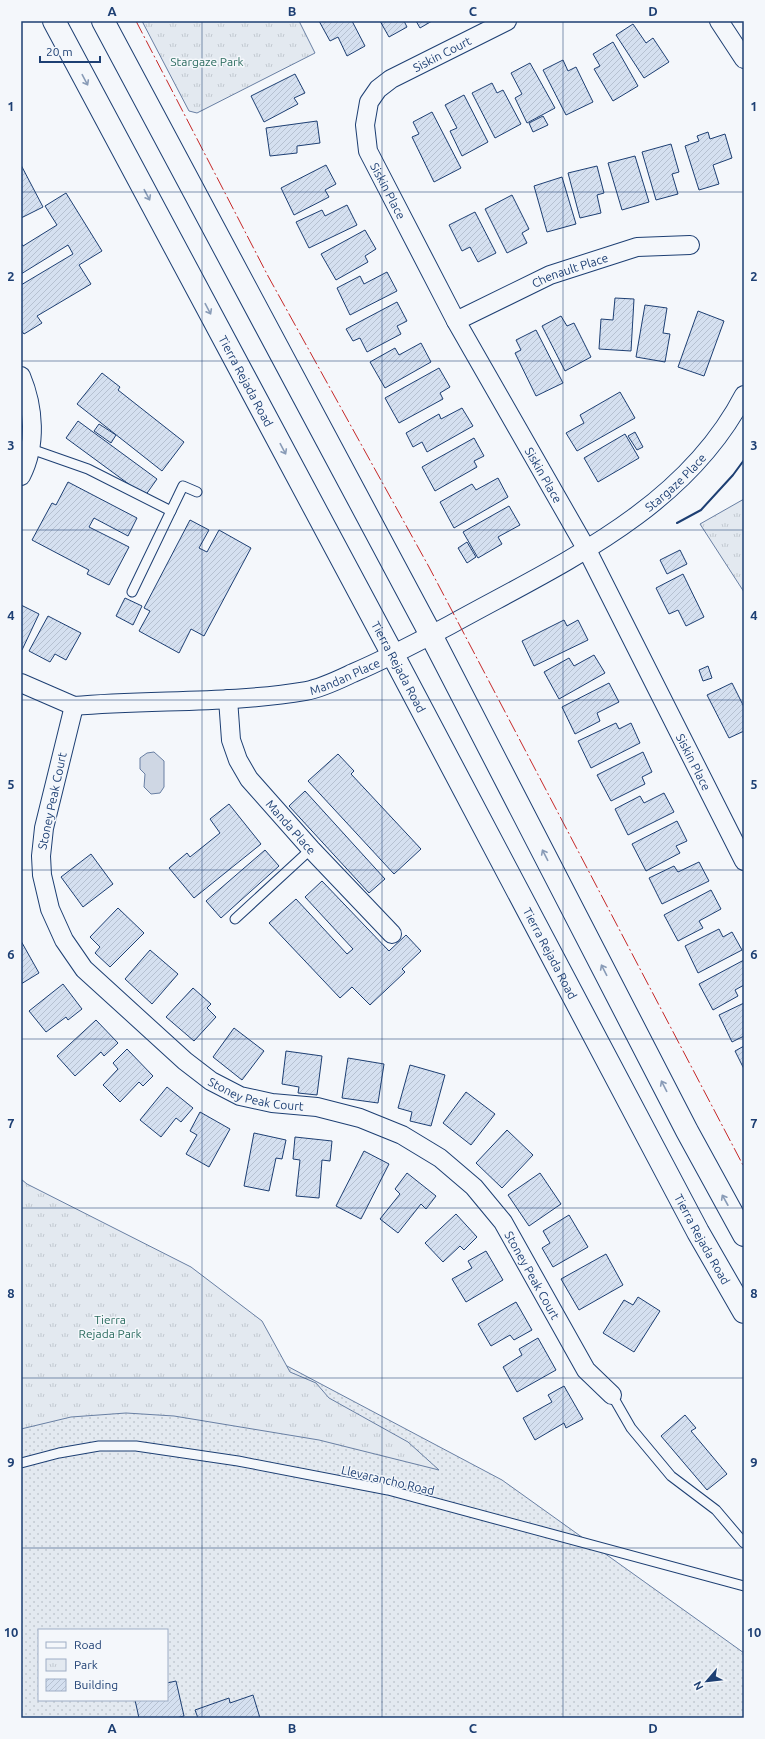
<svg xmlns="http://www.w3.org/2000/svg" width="765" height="1739" font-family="Ubuntu,sans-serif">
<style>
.grass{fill:url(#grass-dots);stroke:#687fa3;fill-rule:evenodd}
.park{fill:url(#park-tufts);stroke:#687fa3}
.water{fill:#cfd7e4;stroke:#687fa3}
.building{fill:url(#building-hatch);stroke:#1d3f73}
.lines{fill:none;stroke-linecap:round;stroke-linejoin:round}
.lane-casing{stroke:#1d3f73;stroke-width:11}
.street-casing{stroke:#1d3f73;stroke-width:20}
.secondary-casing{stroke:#1d3f73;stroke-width:24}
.lane{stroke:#f4f7fb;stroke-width:9}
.street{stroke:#f4f7fb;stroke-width:18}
.secondary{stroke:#f4f7fb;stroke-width:22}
.wall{stroke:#1d3f73;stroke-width:2}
.power{stroke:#c62828;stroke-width:1;stroke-dasharray:14 3 2 3;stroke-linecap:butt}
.oneway{stroke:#889bb7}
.grid{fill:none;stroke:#1d3f73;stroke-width:1;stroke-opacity:0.55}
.labels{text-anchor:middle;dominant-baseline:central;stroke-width:3;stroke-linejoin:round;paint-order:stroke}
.street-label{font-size:12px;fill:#1d3f73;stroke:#f4f7fb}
.park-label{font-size:12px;fill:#2c6c60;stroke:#f4f7fb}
.neatline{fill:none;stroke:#1d3f73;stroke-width:1.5}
.grid-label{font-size:13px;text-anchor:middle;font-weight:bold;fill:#1d3f73}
</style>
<defs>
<pattern id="grass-dots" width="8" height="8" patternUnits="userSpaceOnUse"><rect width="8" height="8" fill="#e3e9f0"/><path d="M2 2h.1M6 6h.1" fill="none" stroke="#c2c9d1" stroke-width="1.8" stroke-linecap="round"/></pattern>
<pattern id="park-tufts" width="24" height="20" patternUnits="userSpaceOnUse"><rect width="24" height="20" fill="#e3e9f0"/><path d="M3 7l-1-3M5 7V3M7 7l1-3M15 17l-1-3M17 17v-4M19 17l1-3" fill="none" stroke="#c2c9d1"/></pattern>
<pattern id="building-hatch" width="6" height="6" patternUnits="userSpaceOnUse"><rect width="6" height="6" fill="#d5e0f0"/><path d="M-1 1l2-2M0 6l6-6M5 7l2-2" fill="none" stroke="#b6c1d1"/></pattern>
</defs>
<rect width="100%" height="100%" fill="#f4f7fb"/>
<!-- grass -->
<path class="grass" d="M21 1225 502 1480 744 1653V1718H21ZM39 1630H167V1700H39Z"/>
<!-- park -->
<g class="park">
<path d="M142 21H299L315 53 197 113 189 111Z"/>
<path d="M744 499V592L700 524Z"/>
<path d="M21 1179 27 1184 191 1267 262 1321 290 1372 316 1383 329 1398 408 1442 439 1470 319 1440 174 1416 126 1413 71 1417 21 1429Z"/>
</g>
<!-- water -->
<path class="water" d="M154 752 164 761V787L160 793 151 794 144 787 145 774 140 769V758L147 753Z"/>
<!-- building -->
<g class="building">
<path d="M319 21H352L365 46 347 56 338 37 330 41Z"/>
<path d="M380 21H404L407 27 389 37Z"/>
<path d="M416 21H432L420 28Z"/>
<path d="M633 24 646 43 653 38 669 62 644 78 616 35Z"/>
<path d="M613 42 638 86 613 101 594 69 600 66 593 54Z"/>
<path d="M563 60 568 71 576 67 593 102 566 115 543 70Z"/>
<path d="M530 63 555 108 527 123 515 98 522 94 511 73Z"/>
<path d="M295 74 305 93 294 98 298 104 264 122 251 96Z"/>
<path d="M492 83 497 93 503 90 521 124 495 138 472 93Z"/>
<path d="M464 95 488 142 462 156 450 131 457 128 445 105Z"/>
<path d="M432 112 461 168 434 182 412 137 419 134 413 122Z"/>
<path d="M543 116 548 125 533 132 529 123Z"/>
<path d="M317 121 320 143 297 146V153L270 156 266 128Z"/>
<path d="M708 132 710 139 725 134 732 158 713 165 719 184 699 190 685 146 699 141 697 136Z"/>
<path d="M671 144 679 172 672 174 678 194 656 200 642 152Z"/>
<path d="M635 156 649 202 622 210 608 163Z"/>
<path d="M21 165 43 207 21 218Z"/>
<path d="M326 165 336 184 325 190 329 197 294 215 281 188Z"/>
<path d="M597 166 604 193 597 195 601 213 580 218 568 173Z"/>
<path d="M562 177 576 224 547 232 534 186Z"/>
<path d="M66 193 102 251 79 265 91 284 37 316 42 323 24 334 21 330V285L73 254 68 245 21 274V243L23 246 57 225 45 206Z"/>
<path d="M512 195 529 229 522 233 527 243 507 253 485 209Z"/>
<path d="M347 205 357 225 309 248 296 222 322 210 325 216Z"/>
<path d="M475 212 496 253 478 262 470 247 462 251 449 225Z"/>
<path d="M365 230 376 249 365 256 368 262 336 280 321 254Z"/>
<path d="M387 272 397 291 350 315 337 288 360 276 364 284Z"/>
<path d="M615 298 634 299 631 351 599 349 601 319 613 320Z"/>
<path d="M397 302 407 321 397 326 401 334 367 352 360 338 353 341 346 329Z"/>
<path d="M645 305 667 308 663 333 670 334 665 362 636 357Z"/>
<path d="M698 311 724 321 704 376 678 367Z"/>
<path d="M561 316 567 326 574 323 591 357 565 371 542 326Z"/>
<path d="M536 330 563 383 536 396 515 353 521 350 516 340Z"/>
<path d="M421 343 431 362 385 388 370 362 395 348 399 355Z"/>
<path d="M439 368 450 387 440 393 443 399 399 423 385 398Z"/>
<path d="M102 373 120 387 118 390 184 442 162 471 77 404Z"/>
<path d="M620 392 635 418 577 451 566 433 584 423 580 415Z"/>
<path d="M462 408 473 426 427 452 422 442 413 447 406 433 439 414 441 419Z"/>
<path d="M78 421 157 479 145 496 66 438Z"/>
<path d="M99 424 116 435 111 443 94 431Z"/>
<path d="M635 432 643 447 637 450 628 436Z"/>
<path d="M625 434 639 458 598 482 584 458Z"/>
<path d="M474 438 484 456 474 461 477 467 435 491 422 467Z"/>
<path d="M498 478 508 497 454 528 440 502 472 484 476 490Z"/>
<path d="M68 482 137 518 128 536 94 518 89 527 129 547 109 585 87 574 89 570 32 540 52 503 56 505Z"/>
<path d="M509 506 520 525 498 537 502 544 478 558 463 532Z"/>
<path d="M190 520 209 530 199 548 207 552 219 530 251 548 204 636 191 629 179 653 139 631 150 611 144 608Z"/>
<path d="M467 542 476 557 467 563 458 548Z"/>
<path d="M680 550 687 564 667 574 660 560Z"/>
<path d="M683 574 704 617 686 626 678 610 669 614 656 588Z"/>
<path d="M125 598 142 606 133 625 116 616Z"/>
<path d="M21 605 39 614 22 650 21 649Z"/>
<path d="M48 616 81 633 66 660 55 654 50 662 29 651Z"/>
<path d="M564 620 567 626 578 620 588 640 534 666 522 641Z"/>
<path d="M594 655 605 673 559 699 544 672 569 658 574 666Z"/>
<path d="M708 666 712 678 703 681 699 670Z"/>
<path d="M609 683 619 702 597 713 600 721 575 734 562 707Z"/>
<path d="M732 683 744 707V731L729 738 707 695Z"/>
<path d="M616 723 619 729 631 723 640 743 591 768 578 741Z"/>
<path d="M643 752 652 772 642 777 645 784 611 801 597 775Z"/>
<path d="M338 754 354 771 351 774 421 849 394 874 308 781Z"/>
<path d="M305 791 385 879 369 893 289 806Z"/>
<path d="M664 793 674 812 628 835 615 809 640 796 644 803Z"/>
<path d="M229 804 261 844 194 898 169 868 187 853 190 857 220 833 210 819Z"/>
<path d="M677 821 687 841 676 846 680 853 646 871 632 844Z"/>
<path d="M265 850 279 866 221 918 206 901Z"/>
<path d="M91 854 113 884 83 907 61 877Z"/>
<path d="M699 862 709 881 662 904 649 878 674 866 678 872Z"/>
<path d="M322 881 389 951 406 935 421 951 402 969 405 972 370 1005 352 987 340 998 269 923 296 899 347 954 353 949 305 897Z"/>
<path d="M711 890 721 909 699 921 703 928 678 941 664 915Z"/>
<path d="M118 908 144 933 110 967 95 953 100 947 90 937Z"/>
<path d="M719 929 723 937 732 932 742 950 698 973 685 946Z"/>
<path d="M21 941 39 973 21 984Z"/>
<path d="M150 950 178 974 152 1004 125 979Z"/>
<path d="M744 960V985L735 990 738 996 713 1010 699 984Z"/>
<path d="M63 984 82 1009 68 1020 66 1017 46 1032 29 1011Z"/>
<path d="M193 988 211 1004 207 1008 216 1017 194 1041 166 1017Z"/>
<path d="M744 1003V1036L732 1042 719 1015Z"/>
<path d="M96 1020 118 1043 104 1056 101 1052 75 1076 57 1056Z"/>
<path d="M234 1028 264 1051 242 1080 213 1057Z"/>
<path d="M744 1046V1069L735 1051Z"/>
<path d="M127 1049 153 1076 143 1086 139 1082 120 1102 103 1085 118 1069 113 1063Z"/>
<path d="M286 1051 322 1056 317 1095 298 1093 299 1087 282 1084Z"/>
<path d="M348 1058 384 1064 378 1103 342 1098Z"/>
<path d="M410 1065 445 1075 431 1126 410 1121 412 1112 398 1108Z"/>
<path d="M167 1087 193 1108 181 1122 176 1118 161 1137 140 1120Z"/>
<path d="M466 1092 495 1114 471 1145 443 1123Z"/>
<path d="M200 1112 230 1129 209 1167 186 1154 197 1135 190 1131Z"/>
<path d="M507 1130 533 1155 502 1188 476 1163Z"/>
<path d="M254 1133 286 1140 282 1159 276 1158 269 1191 244 1186Z"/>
<path d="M295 1137 332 1141 330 1161 322 1160 319 1198 296 1196 300 1160 293 1159Z"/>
<path d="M364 1151 389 1164 361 1219 336 1206Z"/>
<path d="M407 1173 436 1196 426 1209 421 1204 398 1233 380 1219 400 1194 395 1189Z"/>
<path d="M540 1173 561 1204 529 1226 508 1195Z"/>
<path d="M456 1214 477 1237 464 1250 460 1246 443 1262 425 1243Z"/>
<path d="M569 1215 588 1247 553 1267 542 1248 550 1243 543 1231Z"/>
<path d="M486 1251 503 1280 466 1302 452 1279 472 1268 468 1261Z"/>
<path d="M606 1254 623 1285 579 1310 561 1279Z"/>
<path d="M638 1297 660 1311 634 1352 603 1333 624 1300 633 1305Z"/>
<path d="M516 1302 532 1330 514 1340 510 1335 491 1346 478 1324Z"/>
<path d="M538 1338 556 1370 517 1392 503 1367 522 1355 519 1349Z"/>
<path d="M564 1386 583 1419 566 1428 564 1423 535 1440 523 1418 552 1402 548 1395Z"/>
<path d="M685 1415 696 1428 691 1431 727 1474 707 1490 661 1436Z"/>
<path d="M176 1681 184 1716 176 1718H139L135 1700H167V1683Z"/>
<path d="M253 1695 260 1718H198L195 1710 229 1698 230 1703Z"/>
</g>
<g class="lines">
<!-- lane casing -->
<g class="lane-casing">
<g id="lane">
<path d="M31 449 88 469 171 511"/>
<path d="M132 592 183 486 197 492"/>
<path d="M235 919 311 849"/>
<path d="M612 1395 631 1428 671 1476 716 1510 744 1543"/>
<path d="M21 1463 59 1453 99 1446H136L238 1461 388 1490 744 1586"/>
</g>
</g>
<!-- street casing -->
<g class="street-casing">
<g id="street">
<path id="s1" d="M507 21 391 79 378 89 369 102 365 125 368 151 456 321 587 550 744 861"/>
<path d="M719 21 744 59"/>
<path id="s2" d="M456 321 550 275 637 247 690 245"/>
<path d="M21 376C34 407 37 445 21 476"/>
<path d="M21 683 74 706"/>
<path id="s3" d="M228 699 231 740 238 760 249 779 311 849 392 934"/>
<path id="s4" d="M74 706 44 828 41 856 42 875 50 909 64 940 84 969 185 1061 211 1081 240 1096 272 1103 317 1107 360 1118 402 1135 440 1158 474 1187 503 1222 586 1370 612 1395"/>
<path id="s5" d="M74 706C151 699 229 704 306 691 322 688 338 680 353 673 386 659 418 642 450 625 558 565 684 511 744 395"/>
</g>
</g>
<!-- secondary casing -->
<g class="secondary-casing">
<g id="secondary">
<path id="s6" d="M54 21 393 655 698 1232 744 1312"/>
<path d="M103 21 431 635 687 1131 744 1235"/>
</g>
</g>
<!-- lane -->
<use href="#lane" class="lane"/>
<!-- street -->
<use href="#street" class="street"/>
<!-- secondary -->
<use href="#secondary" class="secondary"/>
<!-- wall -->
<path class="wall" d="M677 523 701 510 733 475 744 460"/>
<!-- power -->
<path class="power" d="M136 21 268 276 429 567 744 1167"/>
</g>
<!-- one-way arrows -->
<defs><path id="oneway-shaft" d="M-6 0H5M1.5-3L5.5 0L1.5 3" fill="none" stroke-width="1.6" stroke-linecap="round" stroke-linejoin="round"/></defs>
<g class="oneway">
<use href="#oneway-shaft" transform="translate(85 80) rotate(62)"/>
<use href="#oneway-shaft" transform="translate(147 195) rotate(62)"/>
<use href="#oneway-shaft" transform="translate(208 309) rotate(62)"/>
<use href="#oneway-shaft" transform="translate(283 449) rotate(62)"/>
<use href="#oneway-shaft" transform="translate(545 855) rotate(-117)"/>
<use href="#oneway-shaft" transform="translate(604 970) rotate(-117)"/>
<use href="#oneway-shaft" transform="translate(664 1086) rotate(-117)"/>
<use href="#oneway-shaft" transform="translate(725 1200) rotate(-119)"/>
</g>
<!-- grid -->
<path class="grid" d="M202 21V1718M382 21V1718M563 21V1718M21 192H744M21 361H744M21 530H744M21 700H744M21 870H744M21 1039H744M21 1208H744M21 1378H744M21 1548H744"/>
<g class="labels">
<!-- street labels -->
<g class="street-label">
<text transform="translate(442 54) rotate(-27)">Siskin Court</text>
<text stroke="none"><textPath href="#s1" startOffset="256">Siskin Place</textPath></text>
<text stroke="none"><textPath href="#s2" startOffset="125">Chenault Place</textPath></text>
<text stroke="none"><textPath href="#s6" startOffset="408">Tierra Rejada Road</textPath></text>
<text stroke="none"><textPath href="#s1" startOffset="580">Siskin Place</textPath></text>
<text stroke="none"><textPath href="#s5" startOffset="659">Stargaze Place</textPath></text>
<text stroke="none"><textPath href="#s6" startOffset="732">Tierra Rejada Road</textPath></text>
<text stroke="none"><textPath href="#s5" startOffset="274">Mandan Place</textPath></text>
<text stroke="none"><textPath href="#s1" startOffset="904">Siskin Place</textPath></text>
<text transform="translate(52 801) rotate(-78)">Stoney Peak Court</text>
<text stroke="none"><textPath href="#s3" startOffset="148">Manda Place</textPath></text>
<text stroke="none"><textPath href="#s6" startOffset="1056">Tierra Rejada Road</textPath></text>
<text stroke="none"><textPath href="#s4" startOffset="494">Stoney Peak Court</textPath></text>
<text stroke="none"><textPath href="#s6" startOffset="1380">Tierra Rejada Road</textPath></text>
<text stroke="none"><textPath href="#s4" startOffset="842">Stoney Peak Court</textPath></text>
<text transform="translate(388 1480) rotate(13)">Llevarancho Road</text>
</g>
<!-- park labels -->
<g class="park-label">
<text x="207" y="61">Stargaze Park</text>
<text x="110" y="1319">Tierra<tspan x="110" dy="14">Rejada Park</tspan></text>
</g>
</g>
<!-- border -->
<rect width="765" height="1739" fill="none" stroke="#f4f7fb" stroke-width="44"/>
<!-- legend -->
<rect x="38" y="1629" width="130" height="72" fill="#f4f7fb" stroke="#9eadc5"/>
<rect x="46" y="1642" width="20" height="6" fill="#f4f7fb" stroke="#9eadc5"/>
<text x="74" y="1649" font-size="12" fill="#1d3f73">Road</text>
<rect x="46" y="1659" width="20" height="12" fill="url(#park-tufts)" stroke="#9eadc5"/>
<text x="74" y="1669" font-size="12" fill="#1d3f73">Park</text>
<rect x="46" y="1679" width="20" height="12" fill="url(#building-hatch)" stroke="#9eadc5"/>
<text x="74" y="1689" font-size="12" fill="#1d3f73">Building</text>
<!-- north arrow -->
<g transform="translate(707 1681) rotate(242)" stroke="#f4f7fb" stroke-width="3" paint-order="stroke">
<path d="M0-3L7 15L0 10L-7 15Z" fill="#1d3f73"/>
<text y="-6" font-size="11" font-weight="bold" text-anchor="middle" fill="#1d3f73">N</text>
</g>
<!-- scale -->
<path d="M40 56v6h60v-6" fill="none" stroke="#1d3f73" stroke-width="2"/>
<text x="46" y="56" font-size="12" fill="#1d3f73" stroke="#f4f7fb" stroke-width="3" paint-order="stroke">20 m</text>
<rect x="22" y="22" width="721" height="1695" class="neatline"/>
<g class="grid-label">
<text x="112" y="16">A</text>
<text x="292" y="16">B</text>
<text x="473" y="16">C</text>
<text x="653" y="16">D</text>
<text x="11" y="111">1</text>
<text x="754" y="111">1</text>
<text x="11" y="281">2</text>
<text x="754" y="281">2</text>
<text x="11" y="450">3</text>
<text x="754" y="450">3</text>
<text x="11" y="620">4</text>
<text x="754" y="620">4</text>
<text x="11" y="789">5</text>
<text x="754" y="789">5</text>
<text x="11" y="959">6</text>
<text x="754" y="959">6</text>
<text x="11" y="1128">7</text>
<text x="754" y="1128">7</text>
<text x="11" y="1298">8</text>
<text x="754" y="1298">8</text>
<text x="11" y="1467">9</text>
<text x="754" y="1467">9</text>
<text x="11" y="1637">10</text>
<text x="754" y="1637">10</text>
<text x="112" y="1733">A</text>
<text x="292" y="1733">B</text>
<text x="473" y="1733">C</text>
<text x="653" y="1733">D</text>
</g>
</svg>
